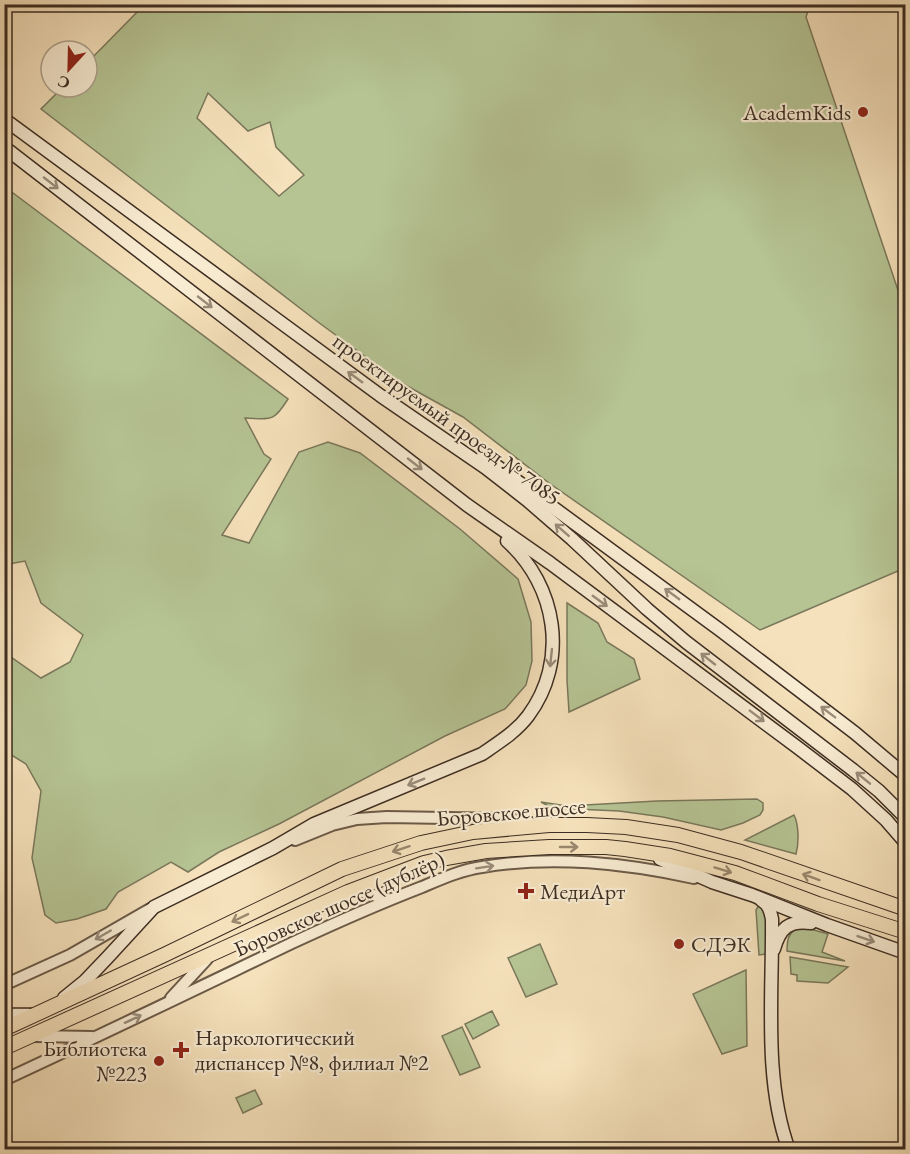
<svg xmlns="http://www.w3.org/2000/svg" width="910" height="1154" font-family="'EB Garamond',serif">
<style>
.green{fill:#b6c494;stroke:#7a785b;stroke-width:1.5;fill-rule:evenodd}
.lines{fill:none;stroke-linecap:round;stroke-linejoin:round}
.tertiary-casing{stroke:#6b5a48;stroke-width:14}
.secondary-casing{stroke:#3d2d22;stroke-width:15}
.primary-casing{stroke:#3d2d22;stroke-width:16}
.tertiary{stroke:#f8ecd3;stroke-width:10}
.secondary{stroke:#f8ecd3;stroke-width:12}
.primary{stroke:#f5e1bb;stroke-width:14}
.oneway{stroke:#9a8c7a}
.oneway2{stroke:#99876e}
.poi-dot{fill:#8f2418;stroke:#f8ecd3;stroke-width:2}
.labels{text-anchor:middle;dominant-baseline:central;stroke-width:4.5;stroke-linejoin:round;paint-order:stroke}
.poi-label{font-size:22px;fill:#3d2d22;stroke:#f8ecd3;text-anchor:start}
.street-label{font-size:22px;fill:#3d2d22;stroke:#f8ecd3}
</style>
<rect width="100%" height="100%" fill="#f5e1bb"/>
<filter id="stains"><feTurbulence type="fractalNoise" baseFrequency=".00333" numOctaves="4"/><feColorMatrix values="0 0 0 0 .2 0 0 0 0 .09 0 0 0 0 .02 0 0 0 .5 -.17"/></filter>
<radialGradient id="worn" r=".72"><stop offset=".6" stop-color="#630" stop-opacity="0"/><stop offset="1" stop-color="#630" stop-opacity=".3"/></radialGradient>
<!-- green -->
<g class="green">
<path d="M144 5H810L806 17 905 311V568L760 630 549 483 463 417 400 382 318 322 41 109 63 87H87V63ZM208 93 248 131 270 122 276 147 304 175 279 196 197 118Z"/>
<path d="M5 187 288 399C273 423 271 419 245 418L264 454 271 459 222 535 249 543 299 452 328 442 360 453 460 529 518 579 531 622 532 661 526 685 505 709 445 736 279 824 219 852 188 872 171 862 118 892 106 909 77 919 56 923 45 915 32 858 41 791 26 764 5 751V653L41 678 70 662 83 635 41 603 25 561 9 564 5 569Z"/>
<path d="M567 603 598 623 607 642 634 659 640 679 569 712 567 680Z"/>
<path d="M757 799 763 803V810L760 815 743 823 721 830 663 817 619 811 552 808 541 802 567 806 657 801Z"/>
<path d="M794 815C799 825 799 843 796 854L745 840Z"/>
<path d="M759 905 766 913V954L759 955 756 910Z"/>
<path d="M799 928H807L828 934 822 952 845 961 787 951C787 940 788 932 799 928Z"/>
<path d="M540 944 557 984 526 997 508 958Z"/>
<path d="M790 957 848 967 828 983 797 981V975L791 974Z"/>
<path d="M746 970 747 1046 722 1054 693 994Z"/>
<path d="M492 1011 499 1025 473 1039 465 1024Z"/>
<path d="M462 1027 480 1067 460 1075 442 1036Z"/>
<path d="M255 1090 262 1104 243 1113 236 1098Z"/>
</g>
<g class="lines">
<!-- tertiary casing -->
<g class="tertiary-casing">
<g id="tertiary">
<path d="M295 840 332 825 357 819 387 817 507 819 531 823"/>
<path d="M354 891 368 893 387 900"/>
<path d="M4 985 70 955 150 909"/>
<path d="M171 998 207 959"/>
<path d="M4 1014H35"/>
<path d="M33 1036 92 1037"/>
<path d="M4 1080C101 1035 196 989 292 943 335 923 378 904 422 887 441 879 461 870 482 867 553 855 624 863 694 878"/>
</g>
</g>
<!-- secondary casing -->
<g class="secondary-casing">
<g id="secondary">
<path d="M4 119 381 396 486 468 527 500 572 539 647 609 686 642 853 770 879 791 906 818"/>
<path d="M4 147 467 505 550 563 797 747 852 789 886 820 906 843"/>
<path d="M483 456 720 630 855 733 906 776"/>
<path d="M660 859 712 882 752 895 827 925 906 953"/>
<path d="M761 900C769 905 770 910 772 919 773 992 763 1080 789 1150"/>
<path d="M774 949C780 928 789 920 811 923"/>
<path d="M64 998 85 981 107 958 154 907 273 848 314 824 482 754C498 743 516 732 528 716 569 661 557 586 507 541"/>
</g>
</g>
<!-- primary casing -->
<g class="primary-casing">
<g id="primary">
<path d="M4 1029 164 955 342 869 421 843 473 832 549 825H587L626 827 678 835 741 852 906 909"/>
<path d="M4 1048 348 892 424 863 446 858 486 851 549 847H606L625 849 670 856 735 873 818 904 906 932"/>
</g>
</g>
<!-- tertiary -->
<use href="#tertiary" class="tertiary"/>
<!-- secondary -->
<use href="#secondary" class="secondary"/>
<!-- primary -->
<use href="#primary" class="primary"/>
</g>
<!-- one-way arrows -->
<defs><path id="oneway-shaft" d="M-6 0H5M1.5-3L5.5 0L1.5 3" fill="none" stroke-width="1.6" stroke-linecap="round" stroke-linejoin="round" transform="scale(1.5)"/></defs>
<g class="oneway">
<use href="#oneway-shaft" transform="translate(51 183) rotate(38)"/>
<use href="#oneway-shaft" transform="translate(205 302) rotate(38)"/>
<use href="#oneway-shaft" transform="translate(355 377) rotate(-144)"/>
<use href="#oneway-shaft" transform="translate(415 464) rotate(38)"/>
<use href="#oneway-shaft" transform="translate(562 530) rotate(-139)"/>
<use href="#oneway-shaft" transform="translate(672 594) rotate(-144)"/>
<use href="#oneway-shaft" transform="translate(600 601) rotate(36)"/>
<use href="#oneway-shaft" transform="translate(551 658) rotate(96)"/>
<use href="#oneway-shaft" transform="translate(708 659) rotate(-142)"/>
<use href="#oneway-shaft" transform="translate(828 712) rotate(-143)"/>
<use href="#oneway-shaft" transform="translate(757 716) rotate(37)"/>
<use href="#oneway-shaft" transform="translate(863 778) rotate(-141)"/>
<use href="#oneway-shaft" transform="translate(416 782) rotate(158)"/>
<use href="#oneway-shaft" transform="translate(485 867) rotate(-9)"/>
<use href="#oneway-shaft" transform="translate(103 935) rotate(150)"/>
<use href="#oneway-shaft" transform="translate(866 939) rotate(19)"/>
<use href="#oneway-shaft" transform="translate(133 1019) rotate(-25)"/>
</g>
<g class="oneway2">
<use href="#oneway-shaft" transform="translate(569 847)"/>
<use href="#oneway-shaft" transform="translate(401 849) rotate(162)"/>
<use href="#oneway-shaft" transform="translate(723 870) rotate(17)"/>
<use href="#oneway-shaft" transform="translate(811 877) rotate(-160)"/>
<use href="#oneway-shaft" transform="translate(240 918) rotate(154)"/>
</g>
<!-- markers -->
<g class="poi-dot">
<circle cx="863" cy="112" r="6"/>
<path d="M523 882h6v6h6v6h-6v6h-6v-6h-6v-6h6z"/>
<circle cx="679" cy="944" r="6"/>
<path d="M178 1041h6v6h6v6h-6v6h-6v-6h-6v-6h6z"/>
<circle cx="159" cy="1061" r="6"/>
</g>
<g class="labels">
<!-- poi labels -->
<g class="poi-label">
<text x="851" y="112" text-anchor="end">AcademKids</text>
<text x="540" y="891">МедиАрт</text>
<text x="691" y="944">СДЭК</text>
<text x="195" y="1037">Наркологический<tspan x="195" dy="25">диспансер №8, филиал №2</tspan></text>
<text x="147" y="1048" text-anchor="end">Библиотека<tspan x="147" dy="25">№223</tspan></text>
</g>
<!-- street labels -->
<g class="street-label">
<text transform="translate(447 419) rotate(36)">проектируемый проезд № 7085</text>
<text transform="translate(511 812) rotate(-5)">Боровское шоссе</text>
<text transform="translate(339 904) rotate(-24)">Боровское шоссе (дублёр)</text>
</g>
</g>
<!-- margin -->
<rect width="910" height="1154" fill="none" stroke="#f5e1bb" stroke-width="24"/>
<rect x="6" y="6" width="898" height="1142" fill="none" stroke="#3d2d22" stroke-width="3"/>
<rect x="12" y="12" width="886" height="1130" fill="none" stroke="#3d2d22" stroke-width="1.5"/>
<!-- north arrow -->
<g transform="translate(69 69) rotate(202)"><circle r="28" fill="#f8ecd3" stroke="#ada08c" stroke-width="1.5"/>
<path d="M0-4.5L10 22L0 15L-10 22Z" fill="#8f2418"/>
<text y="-9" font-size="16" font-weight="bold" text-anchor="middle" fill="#3d2d22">С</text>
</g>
<rect width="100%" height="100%" filter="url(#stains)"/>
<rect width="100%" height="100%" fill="url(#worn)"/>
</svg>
